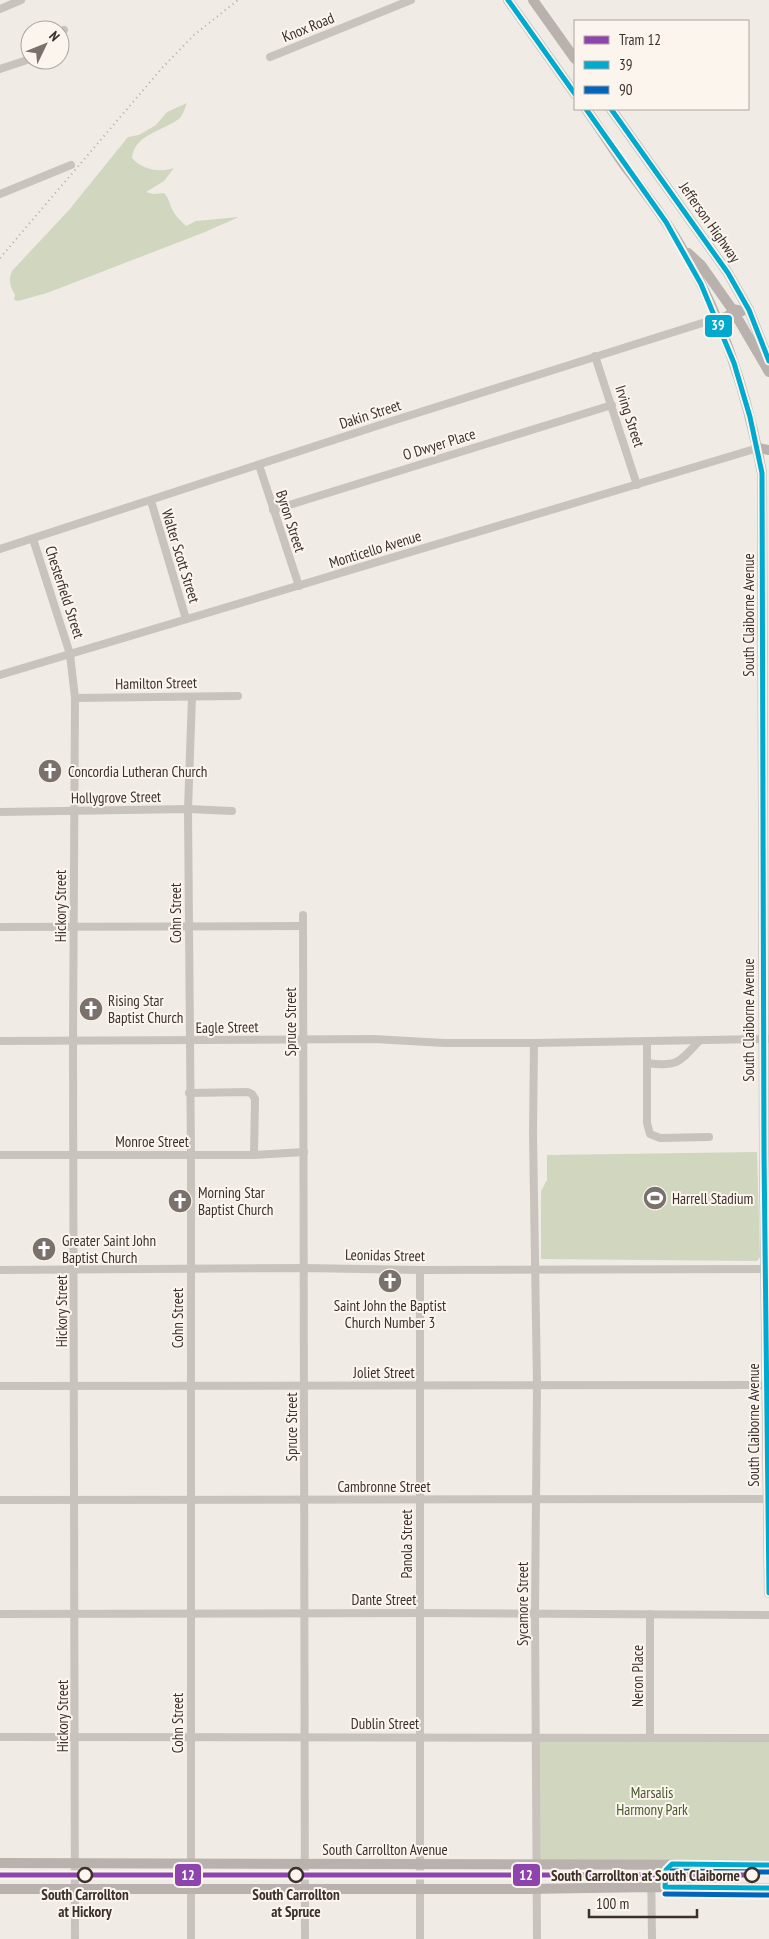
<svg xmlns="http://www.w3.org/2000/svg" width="769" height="1939" font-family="'PT Sans Narrow',sans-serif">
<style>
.green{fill:#d1d6bf}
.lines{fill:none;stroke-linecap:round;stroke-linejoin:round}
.minor{stroke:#c9c3be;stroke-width:8}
.major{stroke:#b8b1ad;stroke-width:10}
.rail{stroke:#b1aca8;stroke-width:2;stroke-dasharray:1 4;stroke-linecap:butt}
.bus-1-casing{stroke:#fbf5ee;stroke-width:9}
.bus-2-casing{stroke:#fbf5ee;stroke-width:9}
.bus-1{stroke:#00a9ce;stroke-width:5}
.bus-2{stroke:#0065bd;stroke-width:5}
.tram-1-casing{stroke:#fbf5ee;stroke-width:9}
.tram-1{stroke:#8e44ad;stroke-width:5}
.stop-dot{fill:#fbf5ee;stroke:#3b302b;stroke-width:2.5}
.labels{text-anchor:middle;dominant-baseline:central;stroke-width:4;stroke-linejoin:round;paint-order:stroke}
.street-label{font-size:15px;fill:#3b302b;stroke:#fbf5ee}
.poi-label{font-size:15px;fill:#3b302b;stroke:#fbf5ee;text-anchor:start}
.park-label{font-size:15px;fill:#4a5a2e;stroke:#fbf5ee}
.stop-label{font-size:15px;font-weight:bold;fill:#3b302b;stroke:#fbf5ee}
.line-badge{stroke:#fbf5ee;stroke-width:2}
.badge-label{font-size:14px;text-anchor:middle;font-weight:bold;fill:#fff}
</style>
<rect width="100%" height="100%" fill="#f0ebe5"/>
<!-- green -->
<g class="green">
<path d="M187 103C185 108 183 114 180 118 164 131 134 134 132 158 143 170 159 173 174 168L164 181 146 192 153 194 164 193C169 198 169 203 172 209 175 216 181 221 186 226L196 221 239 217 205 232 47 293 18 301 14 300 15 295C10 286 8 281 12 271L69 210 128 137 139 135 156 125 167 112Z"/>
<path d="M757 1152 760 1257 757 1261 541 1259V1191L547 1180V1155Z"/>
<path d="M536 1737 769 1738V1865L536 1864Z"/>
</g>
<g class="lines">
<!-- minor -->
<g class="minor">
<path d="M0 9 21 0"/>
<path d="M60 33 64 30"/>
<path d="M270 57 411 0"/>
<path d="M0 69 30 59"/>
<path d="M0 194 71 165"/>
<path d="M595 356 637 485"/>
<path d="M259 465 299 586"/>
<path d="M151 501 186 619"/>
<path d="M273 510 612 405"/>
<path d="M33 539 70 654 75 698 73 1041 75 1939"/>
<path d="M0 549 392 421 734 313"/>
<path d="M0 675 758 448"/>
<path d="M75 698 238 696"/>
<path d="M0 812 188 809 232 811"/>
<path d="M303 915 305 1939"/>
<path d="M0 927 303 926"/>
<path d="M0 1041 374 1039 444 1043H534L769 1039"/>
<path d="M647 1041V1123L650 1134 660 1138 709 1137"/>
<path d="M534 1043 533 1134 537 1385 535 1614 537 1939"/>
<path d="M647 1063C677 1067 679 1063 699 1041"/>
<path d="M189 1093 248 1092 252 1094 255 1099 254 1155"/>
<path d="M0 1155H254L304 1152"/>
<path d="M0 1270 304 1268 420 1270 769 1269"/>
<path d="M0 1386 769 1385"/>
<path d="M0 1500 769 1499"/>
<path d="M0 1614 419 1613 769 1615"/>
<path d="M650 1614V1738"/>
<path d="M0 1737 769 1738"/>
<path d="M651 1864 652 1939"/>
<path d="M191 1939V1155L188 809 192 697"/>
<path d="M420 1939V1270"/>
</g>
<!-- major -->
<g class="major">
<path d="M508 0 575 94"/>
<path d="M533 0 575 59"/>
<path d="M586 109C599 127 611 146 624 165 647 195 670 225 688 259 725 325 748 398 762 473L764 1154 769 1593"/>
<path d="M611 109 728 273 749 310 769 361"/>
<path d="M688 253 701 265 732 309 742 311"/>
<path d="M730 314 738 319 769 372"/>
<path d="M758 448 769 450"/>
<path d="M0 1863 769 1865"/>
<path d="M665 1887 666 1870 672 1864"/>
<path d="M0 1889H529L651 1887 769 1888"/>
</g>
<!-- rail -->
<path class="rail" d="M0 258 162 68 194 35 238 0"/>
<!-- bus-1 casing -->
<g class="bus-1-casing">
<g id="bus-1">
<path d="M508 0 575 94"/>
<path d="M586 109 666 222 701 284 734 363 750 417 762 473 764 1154 769 1593"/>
<path d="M611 109 728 273 749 310 769 361"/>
<path d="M769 1865 672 1864 666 1870 665 1887 769 1888"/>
</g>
</g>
<!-- bus-2 casing -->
<g class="bus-2-casing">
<g id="bus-2">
<path d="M672 1871 769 1872"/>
<path d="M665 1894 769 1895"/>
</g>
</g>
<!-- bus-1 -->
<use href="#bus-1" class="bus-1"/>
<!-- bus-2 -->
<use href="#bus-2" class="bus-2"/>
<!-- tram-1 casing -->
<g class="tram-1-casing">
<path id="tram-1" d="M0 1875H752"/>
</g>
<!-- tram-1 -->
<use href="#tram-1" class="tram-1"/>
</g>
<!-- icons -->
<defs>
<g id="church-disc" transform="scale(1.25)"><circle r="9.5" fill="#7a716c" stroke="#fbf5ee"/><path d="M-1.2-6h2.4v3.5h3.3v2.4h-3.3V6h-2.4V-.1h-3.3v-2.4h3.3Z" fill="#fff"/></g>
<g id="stadium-disc" transform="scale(1.25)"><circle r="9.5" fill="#7a716c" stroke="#fbf5ee"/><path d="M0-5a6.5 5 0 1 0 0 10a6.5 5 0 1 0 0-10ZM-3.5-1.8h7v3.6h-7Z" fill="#fff"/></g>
</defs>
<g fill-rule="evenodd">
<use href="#church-disc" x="50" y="771"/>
<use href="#church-disc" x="91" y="1009"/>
<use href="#stadium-disc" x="655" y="1198"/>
<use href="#church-disc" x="180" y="1201"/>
<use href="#church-disc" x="44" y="1249"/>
<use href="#church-disc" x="390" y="1281"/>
</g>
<!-- markers -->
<g class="stop-dot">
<circle cx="85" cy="1875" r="7"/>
<circle cx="296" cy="1875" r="7"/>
<circle cx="752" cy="1875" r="7"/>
</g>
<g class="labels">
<!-- street labels -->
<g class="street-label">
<text transform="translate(308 27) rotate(-22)">Knox Road</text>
<text transform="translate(710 222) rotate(55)">Jefferson Highway</text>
<text transform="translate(370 414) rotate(-18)">Dakin Street</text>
<text transform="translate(630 416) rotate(72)">Irving Street</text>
<text transform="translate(439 444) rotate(-17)">O Dwyer Place</text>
<text transform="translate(291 521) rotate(72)">Byron Street</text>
<text transform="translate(375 549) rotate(-17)">Monticello Avenue</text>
<text transform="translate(181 556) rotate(73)">Walter Scott Street</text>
<text transform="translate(65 592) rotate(72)">Chesterfield Street</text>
<text transform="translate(748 615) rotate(-90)">South Claiborne Avenue</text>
<text transform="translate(156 683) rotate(-1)">Hamilton Street</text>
<text transform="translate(116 797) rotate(-1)">Hollygrove Street</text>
<text transform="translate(60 906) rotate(-90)">Hickory Street</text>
<text transform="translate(175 913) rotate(-90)">Cohn Street</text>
<text transform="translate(748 1020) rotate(-90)">South Claiborne Avenue</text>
<text transform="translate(290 1022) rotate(-90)">Spruce Street</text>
<text transform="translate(227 1027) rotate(-1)">Eagle Street</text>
<text x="152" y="1141">Monroe Street</text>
<text transform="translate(385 1255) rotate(1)">Leonidas Street</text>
<text transform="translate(61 1311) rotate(-90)">Hickory Street</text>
<text transform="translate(177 1318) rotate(-90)">Cohn Street</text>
<text x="384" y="1372">Joliet Street</text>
<text transform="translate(753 1425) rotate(-90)">South Claiborne Avenue</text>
<text transform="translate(291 1427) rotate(-90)">Spruce Street</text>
<text x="384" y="1486">Cambronne Street</text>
<text transform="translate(406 1544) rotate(-90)">Panola Street</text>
<text x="384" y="1599">Dante Street</text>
<text transform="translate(522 1604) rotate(-90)">Sycamore Street</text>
<text transform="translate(637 1676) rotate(-90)">Neron Place</text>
<text transform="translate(62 1716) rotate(-90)">Hickory Street</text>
<text transform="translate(177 1723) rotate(-90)">Cohn Street</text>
<text x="385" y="1723">Dublin Street</text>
<text x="385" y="1849">South Carrollton Avenue</text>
</g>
<!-- poi labels -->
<g class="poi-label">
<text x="68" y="771">Concordia Lutheran Church</text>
<text x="108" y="1000">Rising Star<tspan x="108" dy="17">Baptist Church</tspan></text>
<text x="198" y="1192">Morning Star<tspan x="198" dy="17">Baptist Church</tspan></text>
<text x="672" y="1198">Harrell Stadium</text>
<text x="62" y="1240">Greater Saint John<tspan x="62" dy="17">Baptist Church</tspan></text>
<text x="390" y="1305" text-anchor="middle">Saint John the Baptist<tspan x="390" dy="17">Church Number 3</tspan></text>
</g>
<!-- park labels -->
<g class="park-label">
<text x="652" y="1792">Marsalis<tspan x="652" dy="17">Harmony Park</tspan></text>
</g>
<!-- stop labels -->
<g class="stop-label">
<text x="740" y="1875" text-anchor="end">South Carrollton at South Claiborne</text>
<text x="85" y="1894">South Carrollton<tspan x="85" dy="17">at Hickory</tspan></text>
<text x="296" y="1894">South Carrollton<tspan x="296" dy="17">at Spruce</tspan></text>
</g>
</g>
<g class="line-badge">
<rect x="704" y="314" width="29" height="24" rx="5" fill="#00a9ce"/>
<rect x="174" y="1863" width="28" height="24" rx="5" fill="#8e44ad"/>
<rect x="512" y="1863" width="29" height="24" rx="5" fill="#8e44ad"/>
</g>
<g class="badge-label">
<text x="718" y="330">39</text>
<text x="188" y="1880">12</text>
<text x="526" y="1880">12</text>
</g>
<!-- legend -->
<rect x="574" y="20" width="175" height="90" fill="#fbf5ee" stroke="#aea6a0"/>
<rect x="584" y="36" width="25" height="8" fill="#8e44ad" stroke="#aea6a0"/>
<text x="619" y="45" font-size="15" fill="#3b302b">Tram 12</text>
<rect x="584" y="61" width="25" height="8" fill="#00a9ce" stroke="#aea6a0"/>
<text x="619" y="70" font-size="15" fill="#3b302b">39</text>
<rect x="584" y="86" width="25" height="8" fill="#0065bd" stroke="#aea6a0"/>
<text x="619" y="95" font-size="15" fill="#3b302b">90</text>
<!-- north arrow -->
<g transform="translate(45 45) rotate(47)"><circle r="24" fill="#fbf5ee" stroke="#aea6a0"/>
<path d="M0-4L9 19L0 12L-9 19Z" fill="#7a716c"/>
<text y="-8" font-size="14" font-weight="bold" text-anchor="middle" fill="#3b302b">N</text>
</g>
<!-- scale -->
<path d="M589 1909v8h108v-8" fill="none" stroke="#3b302b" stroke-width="2.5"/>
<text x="596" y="1909" font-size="15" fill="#3b302b" stroke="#fbf5ee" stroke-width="4" paint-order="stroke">100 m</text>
</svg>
